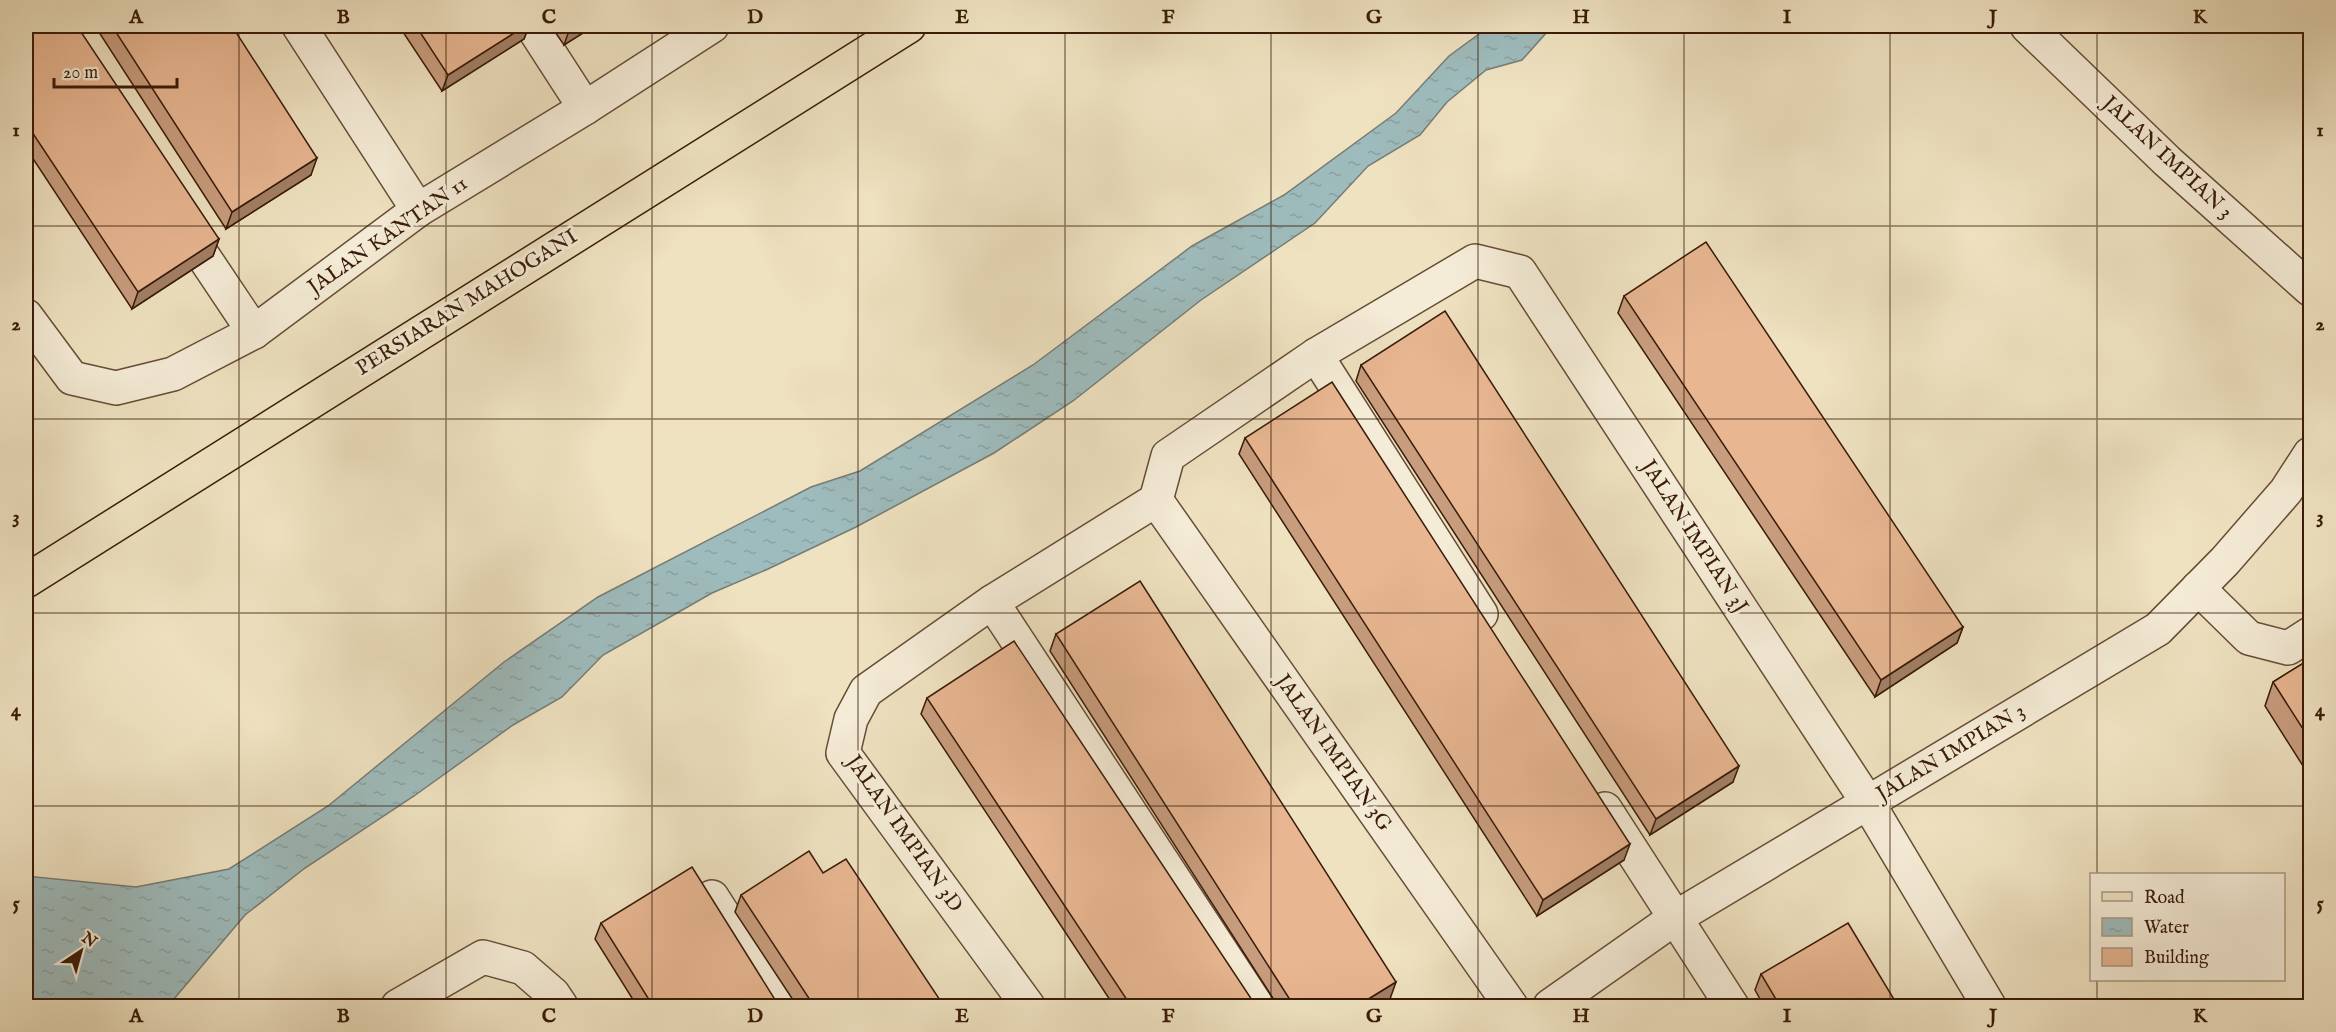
<svg xmlns="http://www.w3.org/2000/svg" width="2336" height="1032" font-family="'IM FELL English',serif">
<style>
.water{fill:url(#water-ripples);stroke:#767c75;stroke-width:1.5}
.lines{fill:none;stroke-linecap:round;stroke-linejoin:round}
.minor-casing{stroke:#664d36;stroke-width:36}
.major-casing{stroke:#391b08;stroke-width:36}
.minor{stroke:#f5ecd7;stroke-width:33}
.major{stroke:#efe2c1;stroke-width:33}
.wall{fill:#c89d7e;stroke:#391b08;stroke-width:1.5}
.shaded-wall{fill:#a28066;stroke:#391b08;stroke-width:1.5}
.building{fill:#e8b792;stroke:#391b08;stroke-width:1.5}
.grid{fill:none;stroke:#391b08;stroke-width:1.5;stroke-opacity:0.55}
.labels{text-anchor:middle;dominant-baseline:central;stroke-width:6;stroke-linejoin:round;paint-order:stroke}
.street-label{font-size:21px;fill:#391b08;stroke:#f5ecd7}
.neatline{fill:none;stroke:#391b08;stroke-width:2}
.grid-label{font-size:20px;text-anchor:middle;font-weight:bold;fill:#391b08}
</style>
<defs>
<pattern id="water-ripples" width="26" height="14" patternUnits="userSpaceOnUse" patternTransform="scale(1.5)"><rect width="26" height="14" fill="#9ebcbd"/><path d="M2 4q2-2 4 0t4 0M15 11q2-2 4 0t4 0" fill="none" stroke="#89a1a1"/></pattern>
</defs>
<rect width="100%" height="100%" fill="#efe2c1"/>
<filter id="stains"><feTurbulence type="fractalNoise" baseFrequency=".00333" numOctaves="4"/><feColorMatrix values="0 0 0 0 .2 0 0 0 0 .09 0 0 0 0 .02 0 0 0 .5 -.17"/></filter>
<radialGradient id="worn" r=".72"><stop offset=".6" stop-color="#630" stop-opacity="0"/><stop offset="1" stop-color="#630" stop-opacity=".3"/></radialGradient>
<!-- water -->
<path class="water" d="M1490 26H1561L1548 31 1522 60 1486 70 1447 102 1420 135 1368 166 1315 223 1201 300 1073 401 994 453 856 527 768 569 712 593 603 655 562 697 513 725 414 796 305 868 245 915 168 1006H26V876L136 887 229 869 328 806 504 662 598 597 811 487 860 471 1033 365 1192 246 1284 195 1396 113 1449 56Z"/>
<g class="lines">
<!-- minor casing -->
<g class="minor-casing">
<g id="minor">
<path d="M299 26 418 210"/>
<path d="M532 26 585 108"/>
<path d="M2027 26 2167 161 2310 289"/>
<path d="M181 223 254 332"/>
<path d="M26 316 72 378 116 388 173 374 254 332 418 210 585 108 712 26"/>
<path d="M1316 355 1481 614"/>
<path d="M1156 500 1511 1006"/>
<path d="M2198 588 2249 638 2288 648 2310 634"/>
<path d="M992 602 1257 1006"/>
<path d="M1605 809 1732 1006"/>
<path d="M712 897 782 1006"/>
<path d="M398 1006 483 957 523 968 553 994 561 1006"/>
<path d="M1028 1006 843 753 851 719 866 691 992 602 1156 500 1168 456 1316 355 1475 261 1520 272 1868 803 1989 1006"/>
<path d="M1550 1006 1675 918 2158 629 2225 561 2286 491 2310 454"/>
</g>
</g>
<!-- major casing -->
<g class="major-casing">
<path id="major" d="M26 581 909 26"/>
</g>
<!-- minor -->
<use href="#minor" class="minor"/>
<!-- major -->
<use href="#major" class="major"/>
</g>
<!-- wall -->
<g class="wall">
<path d="M26 26 219 239 213 256 132 309 26 148Z"/>
<path d="M95 26H232L311 175 226 229Z"/>
<path d="M399 26H529L524 39 442 91Z"/>
<path d="M551 26H594L564 45Z"/>
<path d="M1624 296 1963 627 1957 643 1875 697 1618 313Z"/>
<path d="M1361 365 1733 782 1650 835 1356 381Z"/>
<path d="M1245 438 1624 860 1537 916 1239 454Z"/>
<path d="M1056 634 1390 999 1377 1006H1278L1050 651Z"/>
<path d="M2310 659V777L2265 706 2273 682Z"/>
<path d="M927 698 1256 1006H1114L921 714Z"/>
<path d="M823 873 944 1006H797L735 912 741 895Z"/>
<path d="M601 923 779 1006H637L595 939Z"/>
<path d="M1761 974 1898 1006H1764L1755 990Z"/>
</g>
<!-- shaded-wall -->
<g class="shaded-wall">
<path d="M525 26H529L524 39 442 91 448 75Z"/>
<path d="M574 26H594L564 45 570 28Z"/>
<path d="M317 158 311 175 226 229 232 212Z"/>
<path d="M219 239 213 256 132 309 138 292Z"/>
<path d="M1963 627 1957 643 1875 697 1881 680Z"/>
<path d="M1739 766 1733 782 1650 835 1656 819Z"/>
<path d="M1630 844 1624 860 1537 916 1543 900Z"/>
<path d="M1396 982 1390 999 1377 1006H1357Z"/>
</g>
<!-- building -->
<g class="building">
<path d="M26 26H77L219 239 138 292 26 123Z"/>
<path d="M112 26H232L317 158 232 212Z"/>
<path d="M416 26H525L448 75Z"/>
<path d="M1706 242 1963 627 1881 680 1624 296Z"/>
<path d="M1445 311 1739 766 1656 819 1361 365Z"/>
<path d="M1332 382 1630 844 1543 900 1245 438Z"/>
<path d="M1140 581 1396 982 1357 1006H1294L1056 634Z"/>
<path d="M1014 641 1256 1006H1131L927 698Z"/>
<path d="M2310 659V740L2273 682Z"/>
<path d="M809 851 823 873 846 859 944 1006H814L741 895Z"/>
<path d="M692 867 779 1006H653L601 923Z"/>
<path d="M1848 923 1898 1006H1780L1761 974Z"/>
<path d="M1727 1000 1730 1006H1715Z"/>
</g>
<!-- grid -->
<path class="grid" d="M239 26V1006M446 26V1006M652 26V1006M858 26V1006M1065 26V1006M1271 26V1006M1478 26V1006M1684 26V1006M1890 26V1006M2097 26V874M26 226H2310M26 419H2310M26 613H2310M26 806H2310M2097 980V1006"/>
<g class="labels">
<!-- street labels -->
<g class="street-label">
<text transform="translate(2167 158) rotate(43)">JALAN IMPIAN 3</text>
<text transform="translate(388 236) rotate(-35)">JALAN KANTAN 11</text>
<text transform="translate(467 303) rotate(-32)">PERSIARAN MAHOGANI</text>
<text transform="translate(1694 537) rotate(57)">JALAN IMPIAN 3J</text>
<text transform="translate(1333 753) rotate(55)">JALAN IMPIAN 3G</text>
<text transform="translate(1951 753) rotate(-31)">JALAN IMPIAN 3</text>
<text transform="translate(904 834) rotate(55)">JALAN IMPIAN 3D</text>
</g>
</g>
<!-- margin -->
<rect width="2336" height="1032" fill="none" stroke="#efe2c1" stroke-width="66"/>
<!-- legend -->
<rect x="2090" y="873" width="195" height="108" fill="#f5ecd7" stroke="#aa9884" stroke-width="1.5"/>
<rect x="2102" y="892" width="30" height="9" fill="#efe2c1" stroke="#aa9884" stroke-width="1.5"/>
<text x="2144" y="903" font-size="18" fill="#391b08">Road</text>
<rect x="2102" y="918" width="30" height="18" fill="url(#water-ripples)" stroke="#aa9884" stroke-width="1.5"/>
<text x="2144" y="933" font-size="18" fill="#391b08">Water</text>
<rect x="2102" y="948" width="30" height="18" fill="#e8b792" stroke="#aa9884" stroke-width="1.5"/>
<text x="2144" y="963" font-size="18" fill="#391b08">Building</text>
<!-- north arrow -->
<g transform="translate(81 951) rotate(36)" stroke="#f5ecd7" stroke-width="4.5" paint-order="stroke">
<path d="M0-4.5L10 22L0 15L-10 22Z" fill="#391b08"/>
<text y="-9" font-size="16" font-weight="bold" text-anchor="middle" fill="#391b08">N</text>
</g>
<!-- scale -->
<path d="M54 78v9h123v-9" fill="none" stroke="#391b08" stroke-width="3"/>
<text x="63" y="78" font-size="18" fill="#391b08" stroke="#f5ecd7" stroke-width="4.5" paint-order="stroke">20 m</text>
<rect x="33" y="33" width="2270" height="966" class="neatline"/>
<g class="grid-label">
<text x="136" y="23">A</text>
<text x="343" y="23">B</text>
<text x="549" y="23">C</text>
<text x="755" y="23">D</text>
<text x="962" y="23">E</text>
<text x="1168" y="23">F</text>
<text x="1374" y="23">G</text>
<text x="1581" y="23">H</text>
<text x="1787" y="23">I</text>
<text x="1993" y="23">J</text>
<text x="2200" y="23">K</text>
<text x="16" y="136">1</text>
<text x="2320" y="136">1</text>
<text x="16" y="330">2</text>
<text x="2320" y="330">2</text>
<text x="16" y="523">3</text>
<text x="2320" y="523">3</text>
<text x="16" y="716">4</text>
<text x="2320" y="716">4</text>
<text x="16" y="909">5</text>
<text x="2320" y="909">5</text>
<text x="136" y="1022">A</text>
<text x="343" y="1022">B</text>
<text x="549" y="1022">C</text>
<text x="755" y="1022">D</text>
<text x="962" y="1022">E</text>
<text x="1168" y="1022">F</text>
<text x="1374" y="1022">G</text>
<text x="1581" y="1022">H</text>
<text x="1787" y="1022">I</text>
<text x="1993" y="1022">J</text>
<text x="2200" y="1022">K</text>
</g>
<rect width="100%" height="100%" filter="url(#stains)"/>
<rect width="100%" height="100%" fill="url(#worn)"/>
</svg>
